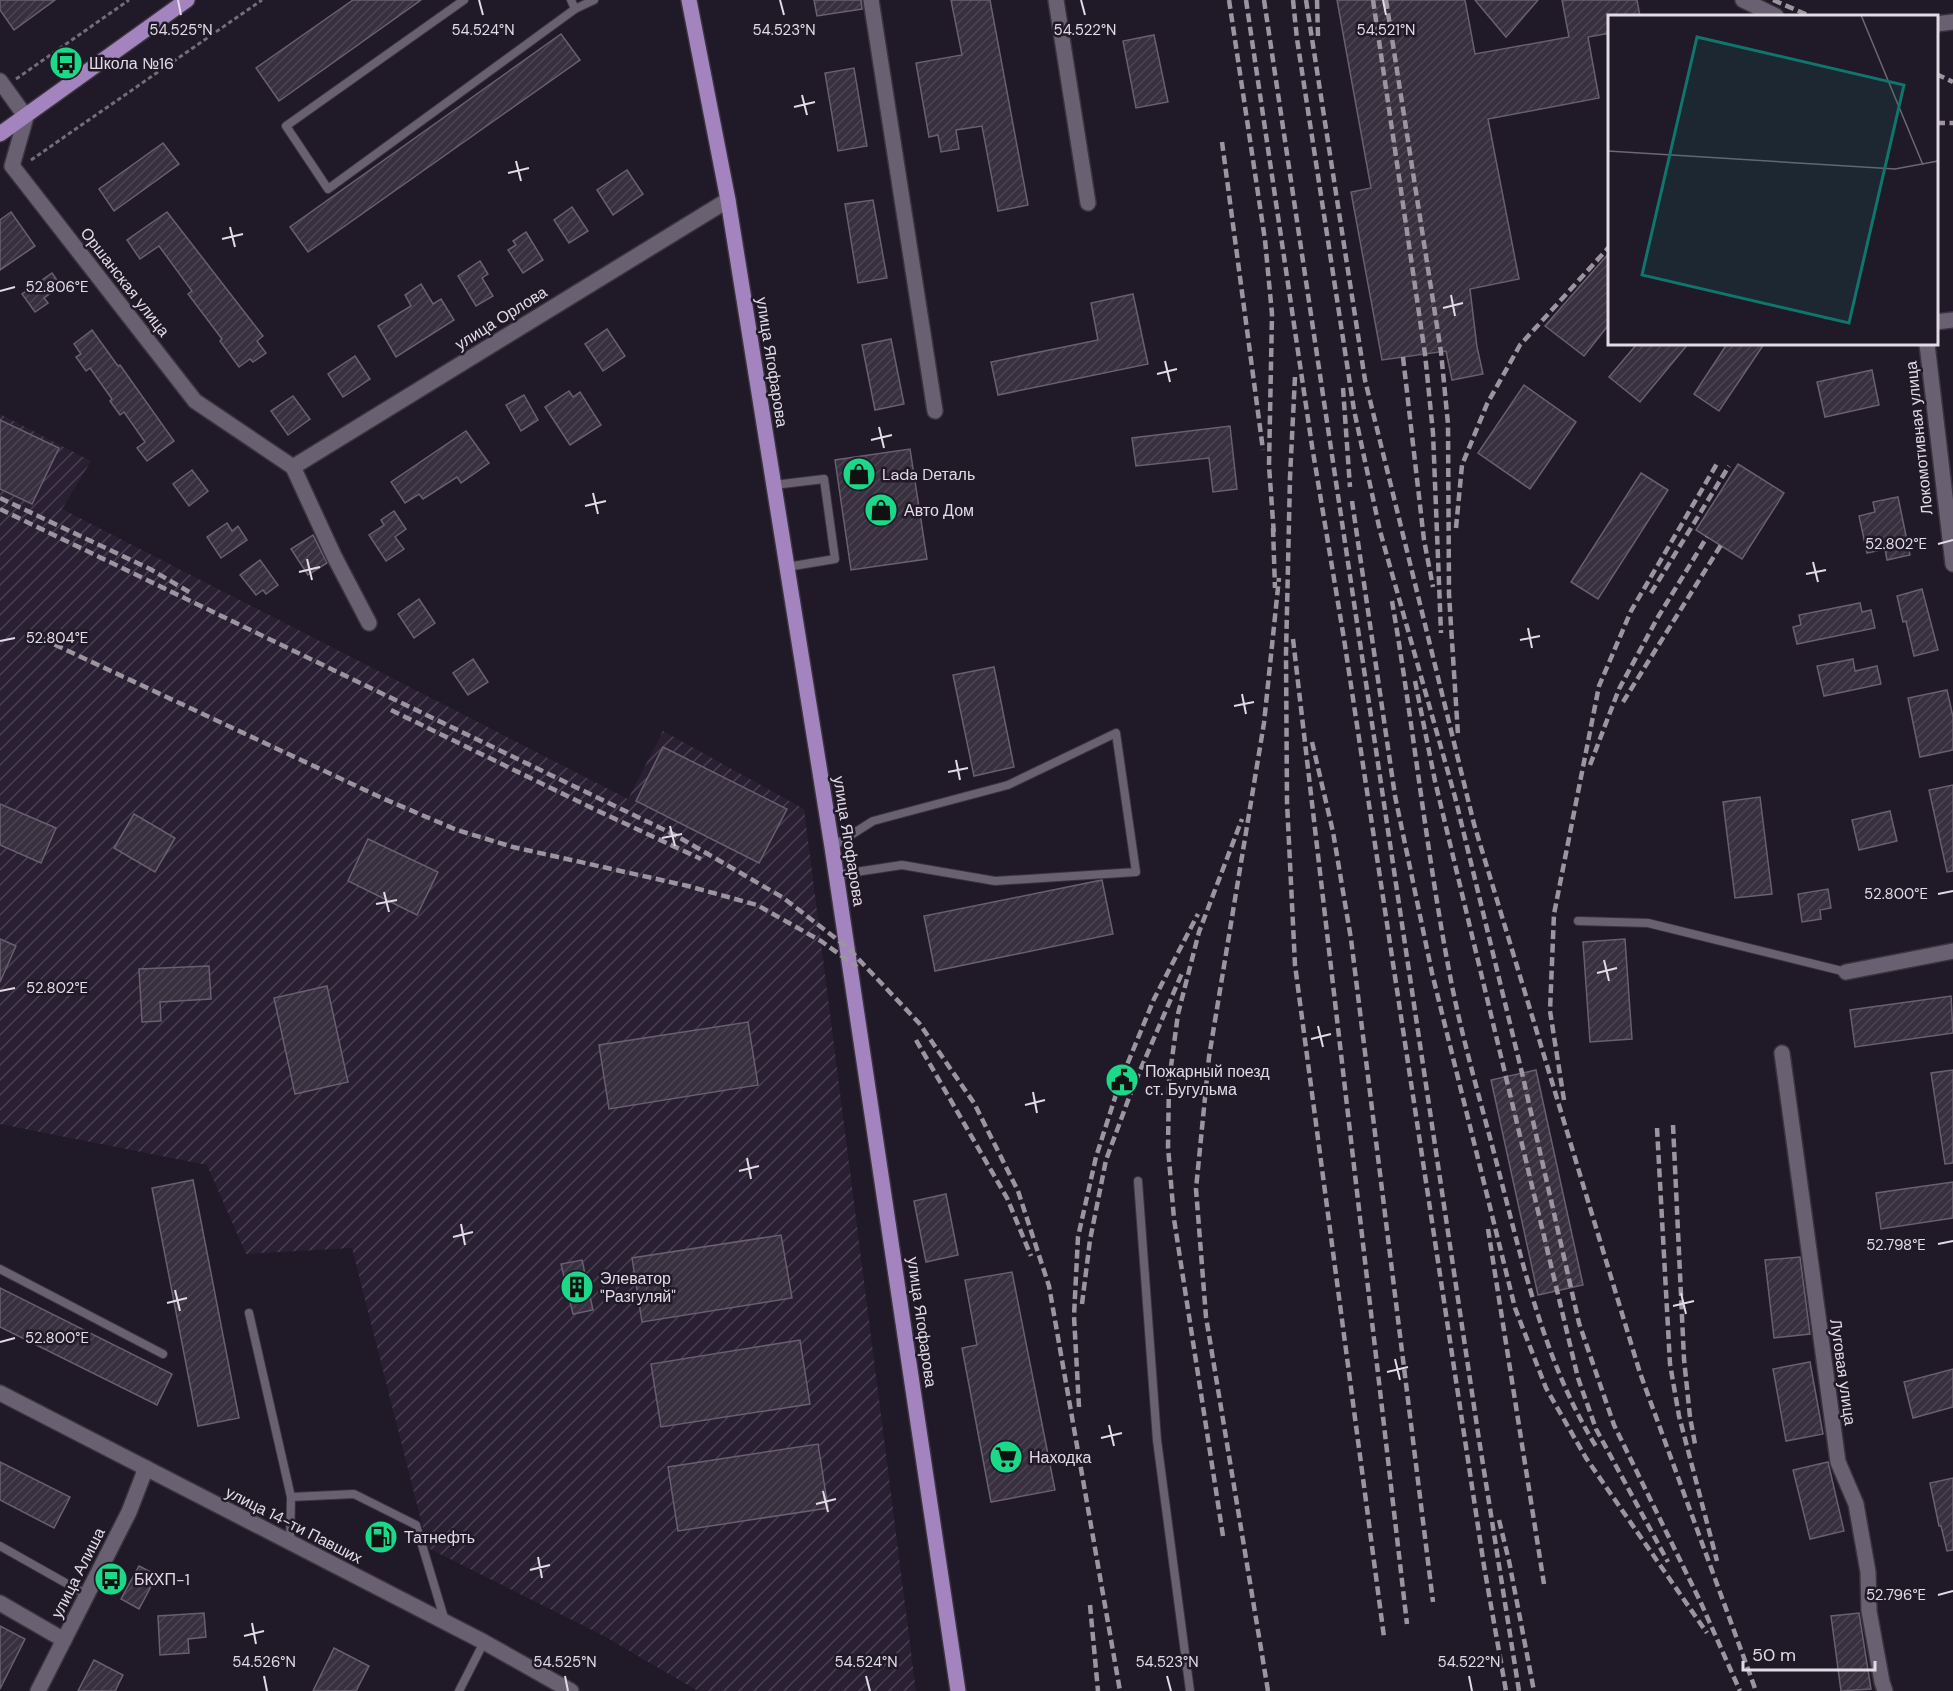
<svg xmlns="http://www.w3.org/2000/svg" width="1953" height="1691" font-family="'DM Sans',sans-serif">
<style>
.industrial{fill:url(#industrial-furrows)}
.building{fill:url(#building-hatch);stroke:#685f70;stroke-width:1.5}
.lines{fill:none;stroke-linecap:round;stroke-linejoin:round}
.lane-casing{stroke:#39343e;stroke-width:10}
.street-casing{stroke:#39343e;stroke-width:18}
.primary-casing{stroke:#39343e;stroke-width:18}
.path{stroke:#736d79;stroke-width:3;stroke-dasharray:4.5 3;stroke-linecap:butt}
.lane{stroke:#696172;stroke-width:8}
.street{stroke:#696172;stroke-width:15}
.primary{stroke:#a384bf;stroke-width:15}
.rail{stroke:#9b95a0;stroke-width:4.5;stroke-dasharray:9 4.5;stroke-linecap:butt}
.ticks{fill:none;stroke:#e0dbe5;stroke-width:2}
.labels{text-anchor:middle;dominant-baseline:central;stroke-width:5;stroke-linejoin:round;paint-order:stroke}
.poi-label{font-size:16px;fill:#e0dbe5;stroke:#201927;text-anchor:start}
.street-label{font-size:16px;fill:#e0dbe5;stroke:#201927}
.inset-road{fill:none;stroke:#6d6773;stroke-width:1.5}
.view{fill:#0f766e;fill-opacity:0.15;stroke:#0f766e;stroke-width:3}
.inset-edge{fill:none;stroke:#e0dbe5;stroke-width:3}
.ticks-label{font-size:15px;text-anchor:middle;fill:#e0dbe5;stroke:#201927;stroke-width:5;stroke-linejoin:round;paint-order:stroke}
</style>
<defs>
<pattern id="industrial-furrows" width="10" height="10" patternUnits="userSpaceOnUse" patternTransform="scale(1.5)"><rect width="10" height="10" fill="#2a2033"/><path d="M-1 1l2-2M0 10L10 0M9 11l2-2" fill="none" stroke="#494050"/></pattern>
<pattern id="building-hatch" width="6" height="6" patternUnits="userSpaceOnUse" patternTransform="scale(1.5)"><rect width="6" height="6" fill="#38303f"/><path d="M-1 1l2-2M0 6l6-6M5 7l2-2" fill="none" stroke="#4b4451"/></pattern>
</defs>
<rect width="100%" height="100%" fill="#201927"/>
<!-- industrial -->
<path class="industrial" d="M0 414 91 461 62 509 628 799 663 731 804 809 916 1691H698L604 1636 428 1548 352 1248 246 1254 207 1165 0 1124Z"/>
<!-- building -->
<g class="building">
<path d="M0 0H55L14 30 0 10Z"/>
<path d="M353 0H421L279 101 256 68Z"/>
<path d="M814 0H861L862 9 817 16Z"/>
<path d="M951 0H990L1028 205 998 211 982 126 956 130 959 149 941 152 938 135 929 137 916 63 962 55Z"/>
<path d="M1337 0H1465L1475 54 1569 37 1562 0H1637L1640 16H1610V33L1588 37 1599 98 1488 119 1519 279 1470 289 1477 347 1483 374 1452 380 1446 351 1382 360 1351 192 1371 188Z"/>
<path d="M1475 0H1538L1506 37Z"/>
<path d="M561 34 580 60 308 252 290 227Z"/>
<path d="M1154 35 1168 102 1136 108 1123 41Z"/>
<path d="M854 68 867 146 838 151 825 73Z"/>
<path d="M163 143 179 164 114 211 99 189Z"/>
<path d="M627 170 643 194 613 215 597 190Z"/>
<path d="M873 200 887 278 858 283 845 204Z"/>
<path d="M572 207 588 231 569 243 554 220Z"/>
<path d="M11 212 35 246 0 270V220Z"/>
<path d="M167 212 263 336 257 341 266 353 253 362 250 359 239 367 220 341 222 339 188 294 192 291 159 246 140 259 127 240Z"/>
<path d="M526 232 543 260 523 273 508 250 516 245 513 241Z"/>
<path d="M1610 252V323L1584 356 1545 326Z"/>
<path d="M480 261 488 274 482 278 493 296 476 306 458 276Z"/>
<path d="M52 273 61 286 44 298 48 303 35 312 22 294Z"/>
<path d="M421 284 433 304 441 299 454 320 396 357 378 326 411 306 405 295Z"/>
<path d="M1133 294 1148 364 998 395 991 362 1098 340 1091 303Z"/>
<path d="M607 329 625 356 603 371 585 344Z"/>
<path d="M92 330 118 366 120 365 174 441 147 461 137 448 145 442 124 412 120 415 110 401 112 399 90 368 86 371 76 357 81 354 74 344Z"/>
<path d="M891 339 904 404 875 410 862 345Z"/>
<path d="M1637 344H1688L1640 402 1609 377Z"/>
<path d="M1727 344H1764L1719 411 1694 394Z"/>
<path d="M355 356 370 379 343 397 328 374Z"/>
<path d="M1872 370 1879 405 1825 417 1817 382Z"/>
<path d="M1524 385 1576 422 1530 489 1478 453Z"/>
<path d="M569 391 573 397 580 392 601 425 570 445 545 407Z"/>
<path d="M524 395 538 420 521 431 506 405Z"/>
<path d="M293 396 310 419 288 435 271 411Z"/>
<path d="M0 420 59 448 32 504 0 489Z"/>
<path d="M1230 426 1237 489 1213 492 1209 458 1136 466 1132 438Z"/>
<path d="M466 431 489 463 461 483 457 477 423 499 419 494 405 503 391 482Z"/>
<path d="M910 449 927 559 851 570 835 460Z"/>
<path d="M1738 464 1784 493 1742 559 1696 530Z"/>
<path d="M192 470 208 491 189 506 173 484Z"/>
<path d="M1641 473 1668 490 1598 599 1571 582Z"/>
<path d="M1898 497 1910 555 1887 560 1885 549 1867 553 1859 516 1875 512 1873 502Z"/>
<path d="M394 511 406 529 395 537 404 549 386 561 369 535 384 525 381 520Z"/>
<path d="M227 523 232 531 238 526 247 540 221 558 207 537Z"/>
<path d="M313 535 327 563 308 575 291 549Z"/>
<path d="M260 560 278 585 266 594 263 590 256 595 240 575Z"/>
<path d="M1922 589 1938 650 1914 656 1906 621 1903 622 1897 596Z"/>
<path d="M419 599 435 623 414 638 398 614Z"/>
<path d="M1860 603 1862 612 1871 610 1875 628 1797 644 1793 627 1801 625 1799 615Z"/>
<path d="M473 659 488 682 468 695 453 673Z"/>
<path d="M1853 659 1855 671 1877 666 1881 684 1824 696 1817 666Z"/>
<path d="M994 667 1014 767 974 776 953 675Z"/>
<path d="M1947 690 1953 717V750L1920 757 1908 698Z"/>
<path d="M663 747 787 809 759 863 636 801Z"/>
<path d="M1953 785V871L1947 872 1929 790Z"/>
<path d="M1760 797 1772 894 1735 898 1723 802Z"/>
<path d="M0 804 56 828 41 863 0 845Z"/>
<path d="M1890 811 1897 841 1859 850 1852 820Z"/>
<path d="M134 814 175 838 155 872 114 848Z"/>
<path d="M368 839 438 872 417 915 348 881Z"/>
<path d="M1102 880 1113 934 935 971 924 916Z"/>
<path d="M1828 889 1831 908 1820 910 1821 919 1802 922 1798 894Z"/>
<path d="M0 939 16 946 0 982Z"/>
<path d="M1625 939 1632 1039 1590 1042 1583 942Z"/>
<path d="M209 966 211 999 160 1002 161 1021 142 1022 139 969Z"/>
<path d="M327 986 348 1082 295 1094 274 998Z"/>
<path d="M1951 996 1953 1033 1855 1047 1850 1010Z"/>
<path d="M748 1022 758 1085 609 1109 599 1045Z"/>
<path d="M1536 1070 1583 1285 1538 1295 1491 1080Z"/>
<path d="M1953 1070V1163L1945 1164 1931 1073Z"/>
<path d="M193 1180 239 1418 198 1426 152 1188Z"/>
<path d="M1953 1182V1218L1881 1229 1876 1193Z"/>
<path d="M946 1194 958 1255 926 1262 914 1201Z"/>
<path d="M781 1235 792 1298 642 1322 632 1258Z"/>
<path d="M1800 1257 1810 1334 1774 1338 1765 1260Z"/>
<path d="M582 1260 593 1310 573 1314 561 1264Z"/>
<path d="M1012 1272 1055 1490 991 1502 962 1348 977 1345 965 1280Z"/>
<path d="M0 1288 172 1374 157 1405 0 1327Z"/>
<path d="M800 1340 810 1404 661 1427 651 1364Z"/>
<path d="M1810 1362 1823 1434 1786 1441 1773 1369Z"/>
<path d="M1953 1369V1407L1913 1418 1904 1382Z"/>
<path d="M818 1444 828 1508 678 1531 668 1467Z"/>
<path d="M0 1462 70 1497 54 1528 0 1500Z"/>
<path d="M1828 1462 1844 1531 1810 1539 1793 1470Z"/>
<path d="M1953 1478V1550L1947 1551 1941 1526H1939L1930 1483Z"/>
<path d="M139 1566 157 1575 139 1609 121 1599Z"/>
<path d="M204 1613 206 1637 188 1639 189 1653 160 1655 158 1616Z"/>
<path d="M1859 1613 1871 1689 1841 1691 1831 1616Z"/>
<path d="M0 1626 25 1639 0 1689Z"/>
<path d="M334 1648 369 1666 356 1691H313Z"/>
<path d="M94 1660 123 1675 115 1691H78Z"/>
</g>
<g class="lines">
<!-- lane casing -->
<g class="lane-casing">
<g id="lane">
<path d="M464 0 286 126 328 189 575 9"/>
<path d="M571 0 575 9 594 0"/>
<path d="M774 485 824 479 835 559 787 567"/>
<path d="M832 847 873 821 1008 785 1116 733 1136 872 995 881 902 865 836 875"/>
<path d="M1578 921 1648 923 1846 972"/>
<path d="M1138 1181 1157 1440 1190 1691"/>
<path d="M0 1269 163 1354"/>
<path d="M249 1313 291 1497 290 1542"/>
<path d="M291 1497 354 1494 416 1525 445 1621"/>
<path d="M0 1546 87 1595"/>
<path d="M459 1691 484 1642"/>
</g>
</g>
<!-- street casing -->
<g class="street-casing">
<g id="street">
<path d="M871 0 935 411"/>
<path d="M1056 0 1088 203"/>
<path d="M1743 0 1776 16"/>
<path d="M1936 24 1953 22"/>
<path d="M0 81 26 117 12 166 16 171 195 401 293 467"/>
<path d="M1936 322 1953 320"/>
<path d="M1927 344 1953 564"/>
<path d="M293 467 728 200"/>
<path d="M293 467 334 556 369 623"/>
<path d="M1846 972 1953 951"/>
<path d="M1782 1053 1838 1462 1856 1504 1868 1572 1869 1611 1882 1682 1885 1691"/>
<path d="M0 1393 484 1642 571 1691"/>
<path d="M0 1603 64 1640"/>
<path d="M38 1691 129 1512 146 1468"/>
</g>
</g>
<!-- primary casing -->
<g class="primary-casing">
<g id="primary">
<path d="M689 0 728 200 832 847 958 1691"/>
<path d="M0 134 187 0"/>
</g>
</g>
<!-- path -->
<g class="path">
<path d="M16 79 129 0"/>
<path d="M31 160 262 0"/>
</g>
<!-- lane -->
<use href="#lane" class="lane"/>
<!-- street -->
<use href="#street" class="street"/>
<!-- primary -->
<use href="#primary" class="primary"/>
<!-- rail -->
<g class="rail">
<path d="M1229 0 1265 240 1272 314 1269 466 1274 535"/>
<path d="M1246 0 1312 446 1344 639 1484 1566 1506 1691"/>
<path d="M1264 0 1478 1433 1519 1691"/>
<path d="M1293 0 1297 39 1354 410 1380 531 1455 797 1522 1073 1579 1323 1614 1425 1701 1603 1740 1691"/>
<path d="M1306 0 1365 380 1474 824 1640 1373 1756 1691"/>
<path d="M1317 0 1318 36"/>
<path d="M1373 0 1425 354 1433 433 1441 633"/>
<path d="M1386 0 1441 352 1448 424 1449 594 1458 735"/>
<path d="M1773 0 1810 16"/>
<path d="M1936 74 1953 82"/>
<path d="M1936 123H1953"/>
<path d="M1222 142 1263 450"/>
<path d="M1403 357 1424 540 1433 587"/>
<path d="M1295 377 1290 477 1286 654 1287 802 1295 965 1384 1637"/>
<path d="M1343 388 1350 487"/>
<path d="M0 498 150 569 191 593"/>
<path d="M1352 501 1395 796 1432 973 1515 1308 1546 1388 1586 1458 1707 1633"/>
<path d="M0 509 675 835 782 897 847 947 919 1023 974 1103 1018 1191 1049 1286 1120 1691"/>
<path d="M1273 528 1275 588"/>
<path d="M1456 528 1462 465 1487 404 1520 345 1610 246"/>
<path d="M1651 593 1729 466"/>
<path d="M1392 601C1414 729 1427 859 1452 986 1465 1050 1484 1113 1500 1176 1524 1269 1546 1366 1597 1448"/>
<path d="M30 633 382 798 457 830 513 847 688 886 757 905 821 941 857 967"/>
<path d="M1293 639 1407 1624"/>
<path d="M1415 681 1435 781 1578 1378 1596 1429 1668 1562"/>
<path d="M1623 702 1721 545"/>
<path d="M391 710 596 810 701 859"/>
<path d="M1312 742 1333 832 1351 939 1433 1602"/>
<path d="M1590 765 1619 689 1658 617 1707 537"/>
<path d="M916 1040 1007 1198 1031 1256"/>
<path d="M1564 1100 1550 1011 1554 914 1599 686 1631 611 1718 462"/>
<path d="M1673 1125 1684 1359 1690 1417 1695 1444"/>
<path d="M1657 1128 1670 1364 1679 1416 1717 1561"/>
<path d="M1488 1229 1544 1584"/>
<path d="M1082 1304 1090 1240 1106 1160 1133 1087 1182 973"/>
<path d="M1079 1407 1074 1316 1078 1237 1096 1157 1120 1082 1154 999 1198 914"/>
<path d="M1499 1520 1509 1561 1534 1691"/>
<path d="M1223 1536 1174 1219 1168 1147 1169 1081 1178 1014 1199 932 1242 819"/>
<path d="M1090 1605 1098 1691"/>
<path d="M1268 1691 1206 1317 1196 1189 1209 1057 1264 723 1279 578"/>
</g>
</g>
<!-- ticks -->
<path class="ticks" d="M178 0 181 15M479 0 483 15M780 0 784 15M1081 0 1085 15M1383 0 1386 15M802 95 807 115M794 107 815 102M516 161 521 181M508 173 529 168M230 227 235 247M222 239 243 234M0 291 15 287M1451 295 1455 316M1443 308 1463 303M1165 361 1170 382M1157 374 1177 369M879 427 884 448M871 440 892 435M593 493 598 514M585 506 606 501M1938 544 1953 540M307 559 312 580M1813 562 1818 582M299 572 320 567M1806 574 1826 570M1528 628 1532 648M1520 640 1540 636M0 641 15 638M1242 694 1246 714M1234 706 1254 702M956 760 960 780M948 772 968 768M670 826 675 846M662 838 682 834M384 892 389 912M1938 894 1953 891M376 904 397 900M1604 960 1609 981M1597 973 1617 968M0 991 15 988M1318 1026 1323 1047M1311 1039 1331 1034M1033 1092 1037 1113M1025 1105 1045 1100M747 1158 751 1179M739 1171 759 1166M461 1224 465 1245M453 1237 473 1232M1938 1244 1953 1241M175 1290 180 1311M1681 1293 1686 1314M167 1303 187 1298M1673 1306 1694 1301M0 1342 15 1338M1395 1359 1400 1380M1387 1372 1408 1367M1109 1425 1114 1446M1101 1438 1122 1433M823 1491 828 1512M816 1504 836 1499M538 1557 542 1578M530 1570 550 1565M1938 1595 1953 1591M252 1623 256 1644M244 1636 264 1631M264 1676 267 1691M565 1676 568 1691M866 1676 870 1691M1167 1676 1171 1691M1469 1676 1472 1691"/>
<!-- icons -->
<defs>
<g id="bus-disc" transform="scale(1.725)"><circle r="9.5" fill="#1bd988" stroke="#201927"/><path d="M-5-6H5V4H4V6H2V4H-2V6H-4V4H-5ZM-3.5-4V0h7V-4ZM-3.5 1.2v1.5H-2V1.2ZM2 1.2v1.5H3.5V1.2Z" fill="#111"/></g>
<g id="shop-disc" transform="scale(1.725)"><circle r="9.5" fill="#1bd988" stroke="#201927"/><path d="M-5-2.5h2.3a2.7 3.5 0 0 1 5.4 0H5L5.5 6h-11ZM-1.5-2.5h3a1.5 2.3 0 0 0-3 0Z" fill="#111"/></g>
<g id="civic-disc" transform="scale(1.725)"><circle r="9.5" fill="#1bd988" stroke="#201927"/><path d="M-.6-6.5H3V-4.5H.6V-3L4-1V1h2V6H-6V1h2V-1L-.6-3ZM-1.2 2.5V6h2.4V2.5Z" fill="#111"/></g>
<g id="building-disc" transform="scale(1.725)"><circle r="9.5" fill="#1bd988" stroke="#201927"/><path d="M-4-6H4V6H1V3H-1V6H-4ZM-2.5-4.3h1.7v1.8h-1.7ZM.8-4.3h1.7v1.8H.8ZM-2.5-1h1.7V.8h-1.7ZM.8-1h1.7V.8H.8Z" fill="#111"/></g>
<g id="supermarket-disc" transform="scale(1.725)"><circle r="9.5" fill="#1bd988" stroke="#201927"/><path d="M-6-5.5h2.5l.6 2H6L4.5 2H-2.5L-4.4-4H-6ZM-1.5 3.2a1.3 1.3 0 1 0 .1 0ZM3 3.2a1.3 1.3 0 1 0 .1 0Z" fill="#111"/></g>
<g id="fuel-disc" transform="scale(1.725)"><circle r="9.5" fill="#1bd988" stroke="#201927"/><path d="M-5.5-6h7V0h2V4h1.3V-2.5L3-4.5l.8-.8L6-3V5H2.5V1h-1V6h-7ZM-4.2-4.7v3.2H.2V-4.7Z" fill="#111"/></g>
</defs>
<g fill-rule="evenodd">
<use href="#bus-disc" x="66" y="63"/>
<use href="#shop-disc" x="859" y="474"/>
<use href="#shop-disc" x="881" y="510"/>
<use href="#civic-disc" x="1122" y="1080"/>
<use href="#building-disc" x="577" y="1287"/>
<use href="#supermarket-disc" x="1006" y="1457"/>
<use href="#fuel-disc" x="381" y="1537"/>
<use href="#bus-disc" x="111" y="1579"/>
</g>
<g class="labels">
<!-- poi labels -->
<g class="poi-label">
<text x="89" y="63">Школа №16</text>
<text x="882" y="474">Lada Dеталь</text>
<text x="904" y="510">Авто Дом</text>
<text x="1145" y="1071">Пожарный поезд<tspan x="1145" dy="18">ст. Бугульма</tspan></text>
<text x="600" y="1278">Элеватор<tspan x="600" dy="18">"Разгуляй"</tspan></text>
<text x="1029" y="1457">Находка</text>
<text x="404" y="1537">Татнефть</text>
<text x="134" y="1579">БКХП-1</text>
</g>
<!-- street labels -->
<g class="street-label">
<text transform="translate(125 282) rotate(52)">Оршанская улица</text>
<text transform="translate(501 318) rotate(-32)">улица Орлова</text>
<text transform="translate(772 362) rotate(81)">улица Ягофарова</text>
<text transform="translate(1919 438) rotate(-96)">Локомотивная улица</text>
<text transform="translate(849 841) rotate(81)">улица Ягофарова</text>
<text transform="translate(922 1322) rotate(82)">улица Ягофарова</text>
<text transform="translate(1843 1372) rotate(82)">Луговая улица</text>
<text transform="translate(294 1525) rotate(27)">улица 14-ти Павших</text>
<text transform="translate(78 1573) rotate(-63)">улица Алиша</text>
</g>
</g>
<!-- overview -->
<g transform="translate(1608 15)">
<rect width="330" height="330" fill="#201927"/>
<path class="inset-road" d="M253 0 315 150M0 136 287 154 330 146"/>
<path class="view" d="M89 22 296 70 241 308 34 260Z"/>
<rect width="330" height="330" class="inset-edge"/>
</g>
<g class="ticks-label">
<text x="181" y="35">54.525°N</text>
<text x="483" y="35">54.524°N</text>
<text x="784" y="35">54.523°N</text>
<text x="1085" y="35">54.522°N</text>
<text x="1386" y="35">54.521°N</text>
<text x="57" y="292">52.806°E</text>
<text x="1896" y="549">52.802°E</text>
<text x="57" y="643">52.804°E</text>
<text x="1896" y="899">52.800°E</text>
<text x="57" y="993">52.802°E</text>
<text x="1896" y="1250">52.798°E</text>
<text x="57" y="1343">52.800°E</text>
<text x="1896" y="1600">52.796°E</text>
<text x="264" y="1667">54.526°N</text>
<text x="565" y="1667">54.525°N</text>
<text x="866" y="1667">54.524°N</text>
<text x="1167" y="1667">54.523°N</text>
<text x="1469" y="1667">54.522°N</text>
</g>
<!-- scale -->
<path d="M1743 1661v9h132v-9" fill="none" stroke="#e0dbe5" stroke-width="3"/>
<text x="1752" y="1661" font-size="18" fill="#e0dbe5" stroke="#201927" stroke-width="4.5" paint-order="stroke">50 m</text>
</svg>
